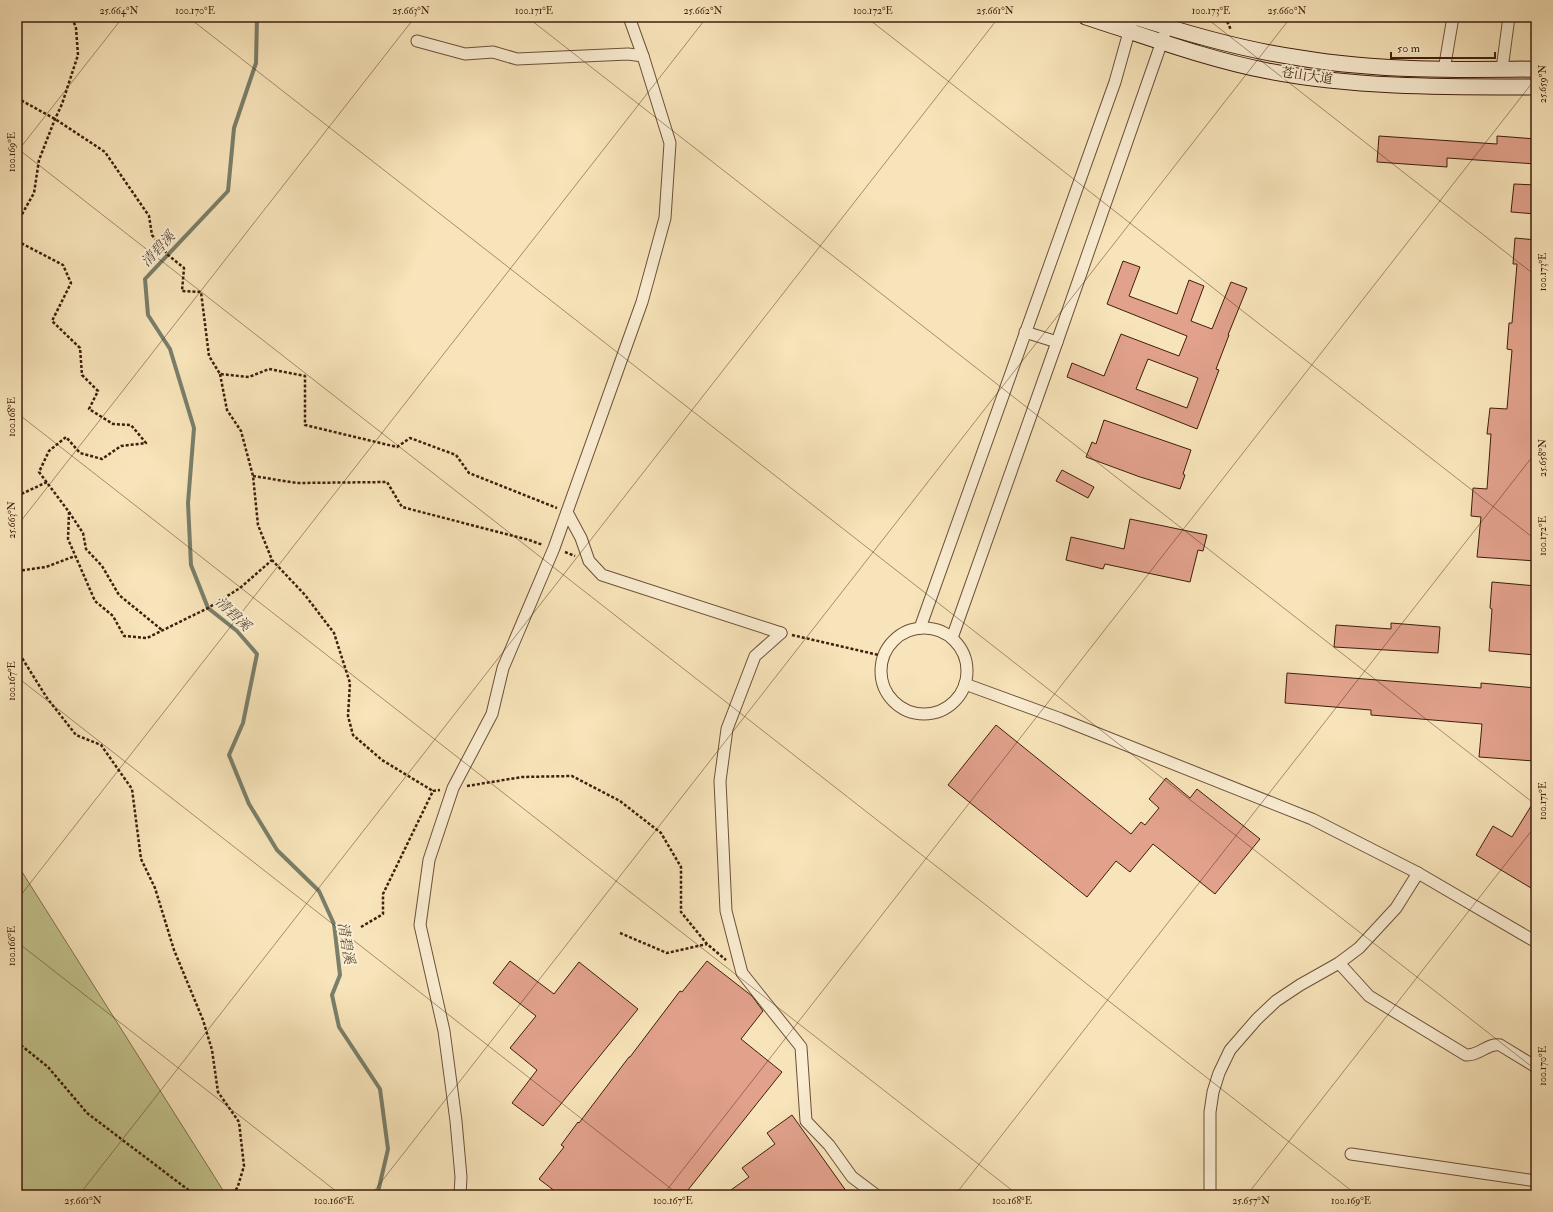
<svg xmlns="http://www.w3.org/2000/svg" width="1553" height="1212" font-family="'IM FELL Double Pica','Noto Serif SC',serif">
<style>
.green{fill:#c2c38c;stroke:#80704c}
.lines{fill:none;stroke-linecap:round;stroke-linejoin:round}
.stream{stroke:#797f6a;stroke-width:4}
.building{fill:#e1a18b;stroke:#3f1e0c;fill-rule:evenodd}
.minor-casing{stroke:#6d5038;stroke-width:13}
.secondary-casing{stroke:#3f1e0c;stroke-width:17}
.path{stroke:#3f1e0c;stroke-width:2.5;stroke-dasharray:3 2;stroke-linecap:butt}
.minor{stroke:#faedd2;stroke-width:11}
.secondary{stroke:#faedd2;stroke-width:15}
.ticks{fill:none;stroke:#3f1e0c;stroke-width:1;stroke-opacity:0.45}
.labels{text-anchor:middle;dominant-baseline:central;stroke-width:4;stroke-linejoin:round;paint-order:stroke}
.street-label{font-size:13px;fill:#3f1e0c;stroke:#faedd2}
.water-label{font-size:14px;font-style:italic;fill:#5c4e3b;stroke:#faedd2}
.neatline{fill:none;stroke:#3f1e0c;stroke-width:1.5}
.ticks-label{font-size:10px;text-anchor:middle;fill:#3f1e0c}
</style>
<rect width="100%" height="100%" fill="#f8e4ba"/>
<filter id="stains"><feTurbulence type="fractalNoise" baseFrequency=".005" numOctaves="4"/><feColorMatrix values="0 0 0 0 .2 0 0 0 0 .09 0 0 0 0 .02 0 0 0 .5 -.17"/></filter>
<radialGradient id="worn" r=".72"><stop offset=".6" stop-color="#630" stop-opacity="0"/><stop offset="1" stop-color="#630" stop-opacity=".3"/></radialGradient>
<!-- green -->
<path class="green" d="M17 864 226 1195H17Z"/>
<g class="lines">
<!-- stream -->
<path class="stream" d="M257 17 256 63 234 128 228 191 145 279 148 315 170 349 194 428 188 503 191 565 208 608 237 631 257 654 243 723 229 755 249 804 277 850 319 891 334 924 340 975 332 995 339 1027 380 1089 388 1149 378 1192 376 1195"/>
</g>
<!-- building -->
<g class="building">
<path d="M1379 136 1497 144V136L1536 139V164L1447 158V167L1377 162Z"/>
<path d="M1514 184 1536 185V214L1511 212Z"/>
<path d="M1515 238 1536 240V561L1477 557 1481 517 1471 516 1473 488 1487 489 1491 434H1487L1490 408 1507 409 1512 350 1507 349 1509 323H1512L1517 264H1513Z"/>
<path d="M1123 261 1140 267 1129 296 1177 314 1189 280 1204 286 1191 321 1212 329 1231 282 1247 288 1228 335H1229L1216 369 1219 370 1197 429 1067 377 1072 363 1104 376 1121 334 1179 356 1187 336 1107 304ZM1148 359 1198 378 1187 408 1136 389Z"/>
<path d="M1104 420 1191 450 1183 474 1185 475 1180 489 1140 477 1086 457 1092 442 1096 444Z"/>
<path d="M1062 470 1094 487 1088 498 1056 481Z"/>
<path d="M1130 519 1207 535 1203 551 1198 550 1190 582 1105 564 1103 569 1066 560 1071 537 1124 549Z"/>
<path d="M1492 582 1536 586V655L1489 651 1492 609 1490 608Z"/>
<path d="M1391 623 1440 627 1438 653 1334 647 1336 625 1391 629Z"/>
<path d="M1287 673 1481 688V683L1536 688 1533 732 1536 733 1534 761 1479 757 1482 724 1371 715V710L1285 703Z"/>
<path d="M996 725 1131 834 1141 822 1145 825 1159 808 1149 799 1166 778 1190 798 1197 789 1260 839 1215 894 1153 844 1130 872 1116 861 1087 897 948 785Z"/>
<path d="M1536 798V891L1476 855 1493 826 1512 837Z"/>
<path d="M510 961 554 994 579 962 638 1009 543 1126 512 1103 537 1070 510 1048 536 1016 493 983Z"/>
<path d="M707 961 752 996 763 1011 741 1039 782 1072 684 1195H560L539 1179 564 1147 561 1145 578 1122 579 1123 629 1057H630L680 991 682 992Z"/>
<path d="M792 1115 849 1195H724L749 1177 742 1168 775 1144 767 1133Z"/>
</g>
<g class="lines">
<!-- minor casing -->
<g class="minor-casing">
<g id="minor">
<path d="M417 41 465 54 493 52 517 59 628 54 643 56"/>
<path d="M1502 69 1509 17"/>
<path d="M1444 70 1453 17"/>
<path d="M1025 332 1057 342"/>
<path d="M567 512 581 538 589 561 602 575 781 633"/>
<circle cx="924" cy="671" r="43"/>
<path d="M920 628 1115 82 1131 25"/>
<path d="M781 633 755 656 727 729 720 781 726 911 742 973 801 1047 806 1121 829 1145 852 1177 876 1195"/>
<path d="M952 638 1057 342 1167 27"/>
<path d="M965 684 1061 719 1312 819 1418 873 1536 942"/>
<path d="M1339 963 1369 996 1466 1055C1479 1056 1487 1043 1500 1045L1536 1067"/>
<path d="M1351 1154 1536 1181"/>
<path d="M460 1195 461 1177 456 1121 444 1031 420 925 429 860 453 788 492 714 503 668 554 548 642 302 665 218 670 143 643 56 629 17"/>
<path d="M1210 1195V1112L1213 1092 1219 1073 1230 1050 1257 1019 1276 1001 1300 985 1339 963 1359 948 1396 908 1418 873"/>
</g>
</g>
<!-- secondary casing -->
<g class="secondary-casing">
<g id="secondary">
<path d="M1086 17C1146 36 1206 59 1268 71 1356 88 1447 87 1536 87"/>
<path d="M1135 17C1189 34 1244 50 1300 58 1378 71 1457 70 1536 69"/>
</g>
</g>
<!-- path -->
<g class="path">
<path d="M1225 17 1231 30"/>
<path d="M17 98 55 119 105 152 149 216 152 235 168 255 184 268 182 291 201 292 209 356 220 374 249 377 269 369 305 376V425L397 447 410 438 456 455 469 473 557 508"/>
<path d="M17 223 34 193 39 160 55 119 62 104 78 55 76 28 72 17"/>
<path d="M17 241 63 265 71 283 52 321 80 348 82 375 98 391 89 409 113 424 131 425 146 443 121 446 102 459 80 453 66 437 49 451 39 472 69 512 68 539 95 601 113 616 124 636 147 638 208 608 240 588 272 560"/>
<path d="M220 374 227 410 241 431 253 476 258 525 272 560 305 595 334 633 350 683 348 716 353 735 382 760 433 791"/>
<path d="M253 476 297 483 387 482 402 507 529 540 543 545"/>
<path d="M17 496 47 482"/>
<path d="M69 512 83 533 86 549 102 566 119 595 162 630"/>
<path d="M565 552 575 556"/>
<path d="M17 571 46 567 75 556"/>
<path d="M792 635 883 656"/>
<path d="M17 650 47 698 76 735 101 745 132 789 141 859 155 888 174 950 203 1020 212 1050 218 1092 239 1122 244 1166 238 1186 233 1195"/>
<path d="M467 786 522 777 572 776 620 801 661 833 681 867V912L707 944 726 960"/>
<path d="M361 927 383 914V894L433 791 440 790"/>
<path d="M620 933 667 953 707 944"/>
<path d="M17 1042 48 1067 87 1113 195 1195"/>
</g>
<!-- minor -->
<use href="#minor" class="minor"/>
<!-- secondary -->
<use href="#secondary" class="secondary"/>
</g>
<!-- ticks -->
<path class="ticks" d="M188 17 1536 1070M527 17 1536 805M866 17 1536 540M1205 17 1536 276M17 148 1357 1195M17 152 123 17M17 413 1018 1195M17 526 415 17M17 677 679 1195M17 900 707 17M17 942 341 1195M79 1195 999 17M371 1195 1291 17M663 1195 1536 78M955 1195 1536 452M1247 1195 1536 825"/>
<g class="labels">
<!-- street labels -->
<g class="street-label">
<text transform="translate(1307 76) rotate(8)">苍山大道</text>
</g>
<!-- water labels -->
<g class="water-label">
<text transform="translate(158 249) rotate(-47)">清碧溪</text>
<text transform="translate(233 614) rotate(44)">清碧溪</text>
<text transform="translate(346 943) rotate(80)">清碧溪</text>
</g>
</g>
<!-- margin -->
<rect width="1553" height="1212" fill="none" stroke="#f8e4ba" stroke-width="44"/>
<!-- scale -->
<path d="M1391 52v6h104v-6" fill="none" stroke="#3f1e0c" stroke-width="2"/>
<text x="1397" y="52" font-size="12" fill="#3f1e0c" stroke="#faedd2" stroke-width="3" paint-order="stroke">50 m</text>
<rect x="22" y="22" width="1509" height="1168" class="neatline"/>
<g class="ticks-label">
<text x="119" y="14">25.664°N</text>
<text x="195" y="14">100.170°E</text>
<text x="411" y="14">25.663°N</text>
<text x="534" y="14">100.171°E</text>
<text x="703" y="14">25.662°N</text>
<text x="873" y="14">100.172°E</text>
<text x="995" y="14">25.661°N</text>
<text x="1211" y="14">100.173°E</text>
<text x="1287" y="14">25.660°N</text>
<text transform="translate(1542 84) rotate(-90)" y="4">25.659°N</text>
<text transform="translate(11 152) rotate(-90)" y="4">100.169°E</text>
<text transform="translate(1542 272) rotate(-90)" y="4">100.173°E</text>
<text transform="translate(11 417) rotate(-90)" y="4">100.168°E</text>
<text transform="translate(1542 458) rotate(-90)" y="4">25.658°N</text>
<text transform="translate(11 520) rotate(-90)" y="4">25.663°N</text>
<text transform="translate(1542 536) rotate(-90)" y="4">100.172°E</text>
<text transform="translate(11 681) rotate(-90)" y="4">100.167°E</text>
<text transform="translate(1542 801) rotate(-90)" y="4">100.171°E</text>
<text transform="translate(11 946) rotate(-90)" y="4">100.166°E</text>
<text transform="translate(1542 1066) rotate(-90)" y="4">100.170°E</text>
<text x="83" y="1204">25.661°N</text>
<text x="334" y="1204">100.166°E</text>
<text x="673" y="1204">100.167°E</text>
<text x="1012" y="1204">100.168°E</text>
<text x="1251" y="1204">25.657°N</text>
<text x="1351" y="1204">100.169°E</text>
</g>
<rect width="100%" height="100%" filter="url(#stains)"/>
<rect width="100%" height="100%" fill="url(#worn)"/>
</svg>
